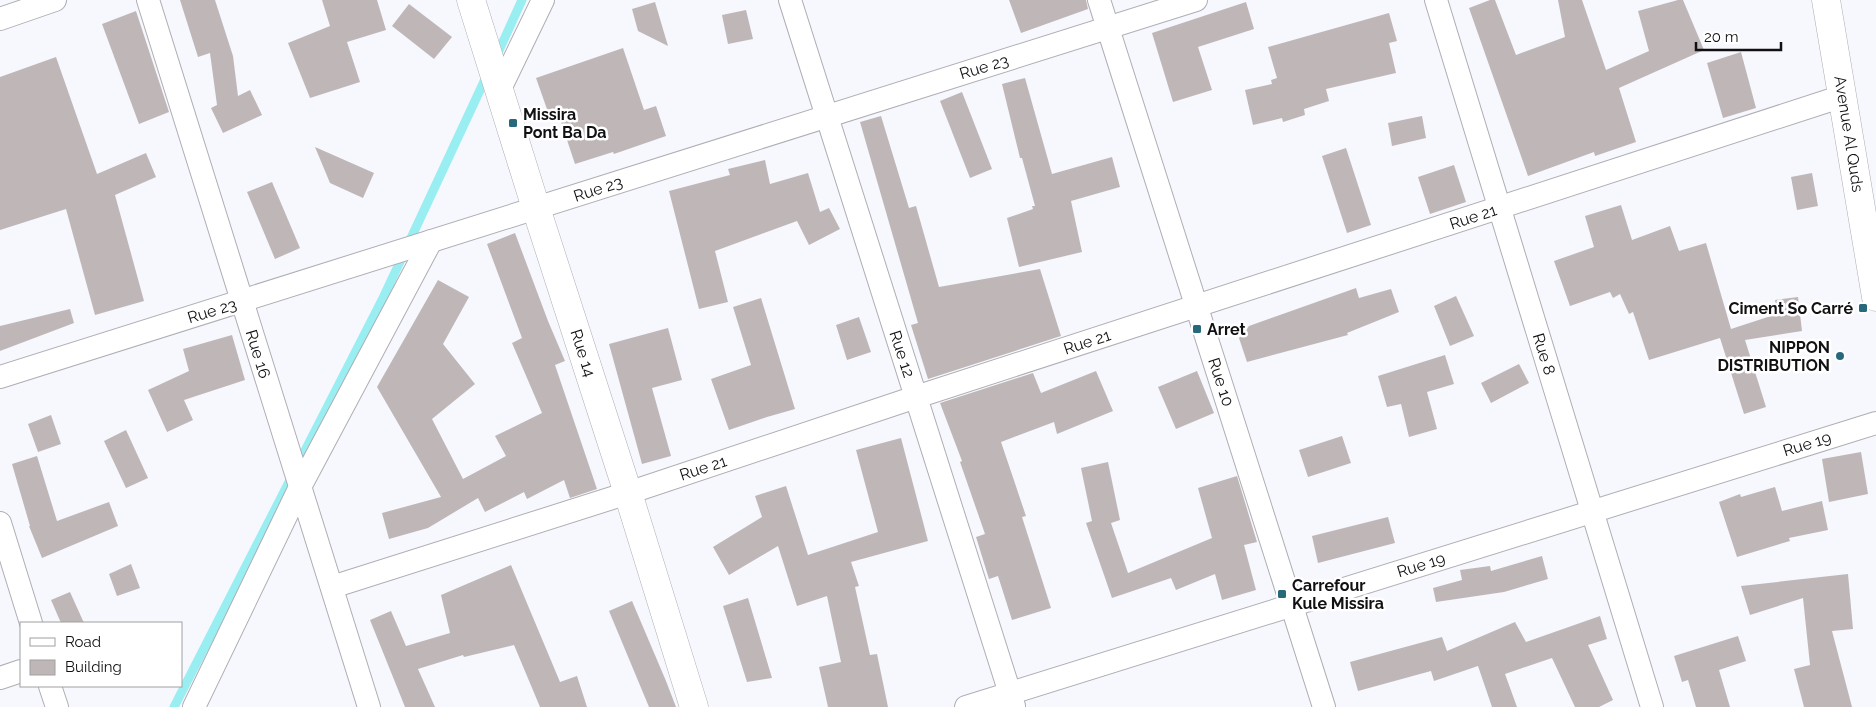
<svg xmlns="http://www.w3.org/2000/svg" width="1876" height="707" font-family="Raleway,sans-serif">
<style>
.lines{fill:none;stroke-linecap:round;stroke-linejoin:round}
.stream{stroke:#99eef1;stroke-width:9}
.building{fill:#bfb7b7}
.minor-casing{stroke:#aeaeb4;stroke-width:24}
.tertiary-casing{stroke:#aeaeb4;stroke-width:29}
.primary-casing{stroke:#aeaeb4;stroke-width:29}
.minor{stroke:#fff;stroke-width:22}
.tertiary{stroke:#fff;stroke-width:28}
.primary{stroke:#fff;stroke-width:28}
.poi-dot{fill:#27697c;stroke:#fff;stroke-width:2}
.labels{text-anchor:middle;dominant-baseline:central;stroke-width:5;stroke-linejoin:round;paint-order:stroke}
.street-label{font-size:16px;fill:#111113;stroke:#fff}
.poi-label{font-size:16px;font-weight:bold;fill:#111113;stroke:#fff;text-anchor:start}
</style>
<rect width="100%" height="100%" fill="#f7f7fe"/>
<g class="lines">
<!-- stream -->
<g class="stream">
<path d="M496 57 522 0"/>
<path d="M174 707 384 296 488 73"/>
</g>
</g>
<!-- building -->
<g class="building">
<path d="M180 0H215L233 56 238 96 250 90 262 115 223 133 211 108 217 105 210 53 198 57Z"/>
<path d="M322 0H377L386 30 347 42 360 82 310 98 288 43 330 26Z"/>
<path d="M1009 0H1086L1088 9 1021 33Z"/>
<path d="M1490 0H1495L1516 55 1565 37 1558 0H1582L1606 70 1649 51 1638 11 1678 0H1683L1704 50 1619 88 1636 142 1595 156 1594 152 1528 176 1469 8Z"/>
<path d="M655 2 668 46 638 31 632 9Z"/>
<path d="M1246 2 1254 29 1198 47 1212 90 1173 102 1152 33Z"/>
<path d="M409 4 452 37 434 59 392 26Z"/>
<path d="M746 10 753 39 728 44 722 15Z"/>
<path d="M136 11 169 112 139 124 102 24Z"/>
<path d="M1389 13 1397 41 1389 43 1396 73 1326 89 1329 101 1304 109 1305 115 1283 122 1282 118 1253 125 1245 90 1272 84 1271 80 1277 78 1268 47Z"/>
<path d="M623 48 644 110 656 106 666 136 614 154 613 152 575 164 557 110 548 112 536 78Z"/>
<path d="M1741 52 1756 108 1723 118 1707 63Z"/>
<path d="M56 57 97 174 146 153 156 177 115 195 144 301 95 315 66 209 0 230V77Z"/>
<path d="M1025 78 1052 174 1112 157 1120 187 1071 201 1082 252 1019 267 1007 218 1033 209 1032 206H1035L1022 158H1020L1002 84Z"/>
<path d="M962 92 992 169 970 178 940 101Z"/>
<path d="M881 116 909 208 916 206 939 287 1040 269 1061 336 928 379 911 325 918 323 860 122Z"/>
<path d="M1422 116 1426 138 1392 146 1388 123Z"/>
<path d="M315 147 374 173 363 198 330 183Z"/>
<path d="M1346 148 1371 225 1347 233 1322 156Z"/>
<path d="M765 160 770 184 808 173 820 212 829 208 840 229 809 245 797 221 715 251 728 302 699 309 669 191 730 175 728 169Z"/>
<path d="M1454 165 1466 202 1430 214 1418 177Z"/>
<path d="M1812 173 1818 206 1797 210 1791 177Z"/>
<path d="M272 182 300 248 275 259 247 192Z"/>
<path d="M1621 205 1632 240 1670 226 1679 251 1706 243 1731 329 1777 314 1775 300 1798 297 1802 331 1745 340 1766 407 1744 414 1720 338 1649 360 1633 312 1629 314 1620 294 1613 298 1610 292 1570 306 1554 261 1594 247 1585 216Z"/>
<path d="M515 233 548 321 565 361 555 365 597 489 570 498 564 480 527 499 524 492 485 512 478 498 428 528 389 539 382 513 441 497 377 387 438 280 469 297 443 344 475 384 432 419 463 479 506 456 495 436 542 413 512 343 522 338 487 244Z"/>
<path d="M1356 288 1359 298 1391 289 1399 312 1347 333 1348 335 1247 362 1239 338 1249 326Z"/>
<path d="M1456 296 1474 336 1450 346 1434 306Z"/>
<path d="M761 298 795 409 767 417 729 430 711 379 751 365 733 307Z"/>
<path d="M70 309 74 323 0 351V326Z"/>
<path d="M859 317 871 352 847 360 836 325Z"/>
<path d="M668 328 682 380 652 388 671 456 642 464 609 344Z"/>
<path d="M232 335 245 380 184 400 193 420 167 432 148 390 189 371 183 349Z"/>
<path d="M1445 355 1454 384 1427 392 1437 429 1409 437 1401 404 1387 407 1378 376Z"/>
<path d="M1519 364 1529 383 1491 403 1481 383Z"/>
<path d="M1096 371 1113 411 1057 434 1054 422 1001 442 1026 516 1022 517 1051 608 1012 620 998 576 989 579 976 537 985 534 960 462 962 461 940 403 1033 373 1041 393Z"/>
<path d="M1197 371 1214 413 1176 429 1158 387Z"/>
<path d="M51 415 61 444 38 452 28 424Z"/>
<path d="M126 430 148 478 126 488 104 441Z"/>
<path d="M1342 436 1351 463 1308 477 1299 450Z"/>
<path d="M901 438 928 541 851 562 859 586 855 587 870 655 877 654 888 707H828L819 667 841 662 827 596 797 606 778 546 729 575 713 547 762 517 755 496 786 486 808 555 878 532 856 450Z"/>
<path d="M1861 452 1868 494 1829 502 1822 459Z"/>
<path d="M37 456 57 521 109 502 118 526 42 558 29 526H30L12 464Z"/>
<path d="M1108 462 1120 520 1111 523 1128 573 1212 538 1198 488 1237 476 1257 542 1244 545 1256 590 1222 600 1215 574 1176 590 1171 578 1112 598 1086 523 1092 521 1081 468Z"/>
<path d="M1775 487 1782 511 1822 501 1828 530 1789 538 1790 541 1737 557 1719 502 1740 494 1741 497Z"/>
<path d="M1388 517 1395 543 1318 563 1312 536Z"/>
<path d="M1542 556 1548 579 1504 592 1436 602 1433 588 1462 580 1460 570 1490 566 1491 571Z"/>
<path d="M131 564 140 588 117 596 109 574Z"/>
<path d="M511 565 560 682 577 676 587 707H540L514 645 464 657 463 655 418 669 435 707H405L370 620 391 611 406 646 450 633 441 595Z"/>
<path d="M1848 574 1853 629 1832 631 1852 707H1804L1794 669 1810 665 1803 598 1750 615 1741 586Z"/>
<path d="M70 592 84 623H61L51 600Z"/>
<path d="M748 598 772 678 747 682 723 606Z"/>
<path d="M632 601 666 681 676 707H649L609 611Z"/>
<path d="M1600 616 1607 639 1588 645 1613 700 1599 707H1575L1552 658 1505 674 1517 707H1492L1478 666 1434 681 1431 671 1358 691 1350 662 1442 637 1447 651 1515 622 1526 642Z"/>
<path d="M1738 636 1746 661 1719 670 1730 707H1696L1688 680 1682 682 1674 656Z"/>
</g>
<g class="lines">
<!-- minor casing -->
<g class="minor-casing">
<g id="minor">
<path d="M148 0 369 707"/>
<path d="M790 0 1014 706"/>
<path d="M1099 0 1324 707"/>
<path d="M1436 0 1652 707"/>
<path d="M0 19 55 0"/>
<path d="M499 91 543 0"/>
<path d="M0 377 1196 0"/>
<path d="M0 523 31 623"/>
<path d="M332 587 628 493 916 397 1843 96"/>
<path d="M0 678 21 671"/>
<path d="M50 686 57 707"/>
<path d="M194 707 300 487 431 241"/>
<path d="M966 707 1876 423"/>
</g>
</g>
<!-- tertiary casing -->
<g class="tertiary-casing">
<path id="tertiary" d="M471 0 536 208 628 493 694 707"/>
</g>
<!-- primary casing -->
<g class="primary-casing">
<path id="primary" d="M1826 0 1876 297"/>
</g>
<!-- minor -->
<use href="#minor" class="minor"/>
<!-- tertiary -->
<use href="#tertiary" class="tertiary"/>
<!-- primary -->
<use href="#primary" class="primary"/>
</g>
<!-- markers -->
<g class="poi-dot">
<rect x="508" y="118" width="10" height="10" rx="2.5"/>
<rect x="1858" y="303" width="10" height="10" rx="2.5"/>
<rect x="1192" y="324" width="10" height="10" rx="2.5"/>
<circle cx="1840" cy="356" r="5"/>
<rect x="1277" y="589" width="10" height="10" rx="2.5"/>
</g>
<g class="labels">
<!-- street labels -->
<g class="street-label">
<text transform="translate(984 67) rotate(-17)">Rue 23</text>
<text transform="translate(1849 134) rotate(81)">Avenue Al Quds</text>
<text transform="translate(598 189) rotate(-18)">Rue 23</text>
<text transform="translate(1473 217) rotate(-18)">Rue 21</text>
<text transform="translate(212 311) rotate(-17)">Rue 23</text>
<text transform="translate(1087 342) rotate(-18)">Rue 21</text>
<text transform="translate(583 353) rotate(72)">Rue 14</text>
<text transform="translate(258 354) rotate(73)">Rue 16</text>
<text transform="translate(902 354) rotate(72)">Rue 12</text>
<text transform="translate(1544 354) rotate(73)">Rue 8</text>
<text transform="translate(1221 382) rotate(72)">Rue 10</text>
<text transform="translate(1807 444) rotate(-17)">Rue 19</text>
<text transform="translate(703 468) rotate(-18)">Rue 21</text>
<text transform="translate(1421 565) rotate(-17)">Rue 19</text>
</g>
<!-- poi labels -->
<g class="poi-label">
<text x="523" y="114">Missira<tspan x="523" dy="18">Pont Ba Da</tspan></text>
<text x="1853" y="308" text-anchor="end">Ciment So Carré</text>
<text x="1207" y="329">Arret</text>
<text x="1830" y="347" text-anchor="end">NIPPON<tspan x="1830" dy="18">DISTRIBUTION</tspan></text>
<text x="1292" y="585">Carrefour<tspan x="1292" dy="18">Kule Missira</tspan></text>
</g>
</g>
<!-- legend -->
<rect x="20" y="622" width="162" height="65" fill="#ffffff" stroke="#a0a0a1"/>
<rect x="30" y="638" width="25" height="8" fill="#ffffff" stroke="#a0a0a1"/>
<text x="65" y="647" font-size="15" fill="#111113">Road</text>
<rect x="30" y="660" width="25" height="15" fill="#bfb7b7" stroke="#a0a0a1"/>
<text x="65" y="672" font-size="15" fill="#111113">Building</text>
<!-- scale -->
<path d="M1696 42v8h85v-8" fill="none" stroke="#111113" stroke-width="2.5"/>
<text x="1704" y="42" font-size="15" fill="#111113" stroke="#ffffff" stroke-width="4" paint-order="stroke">20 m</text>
</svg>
